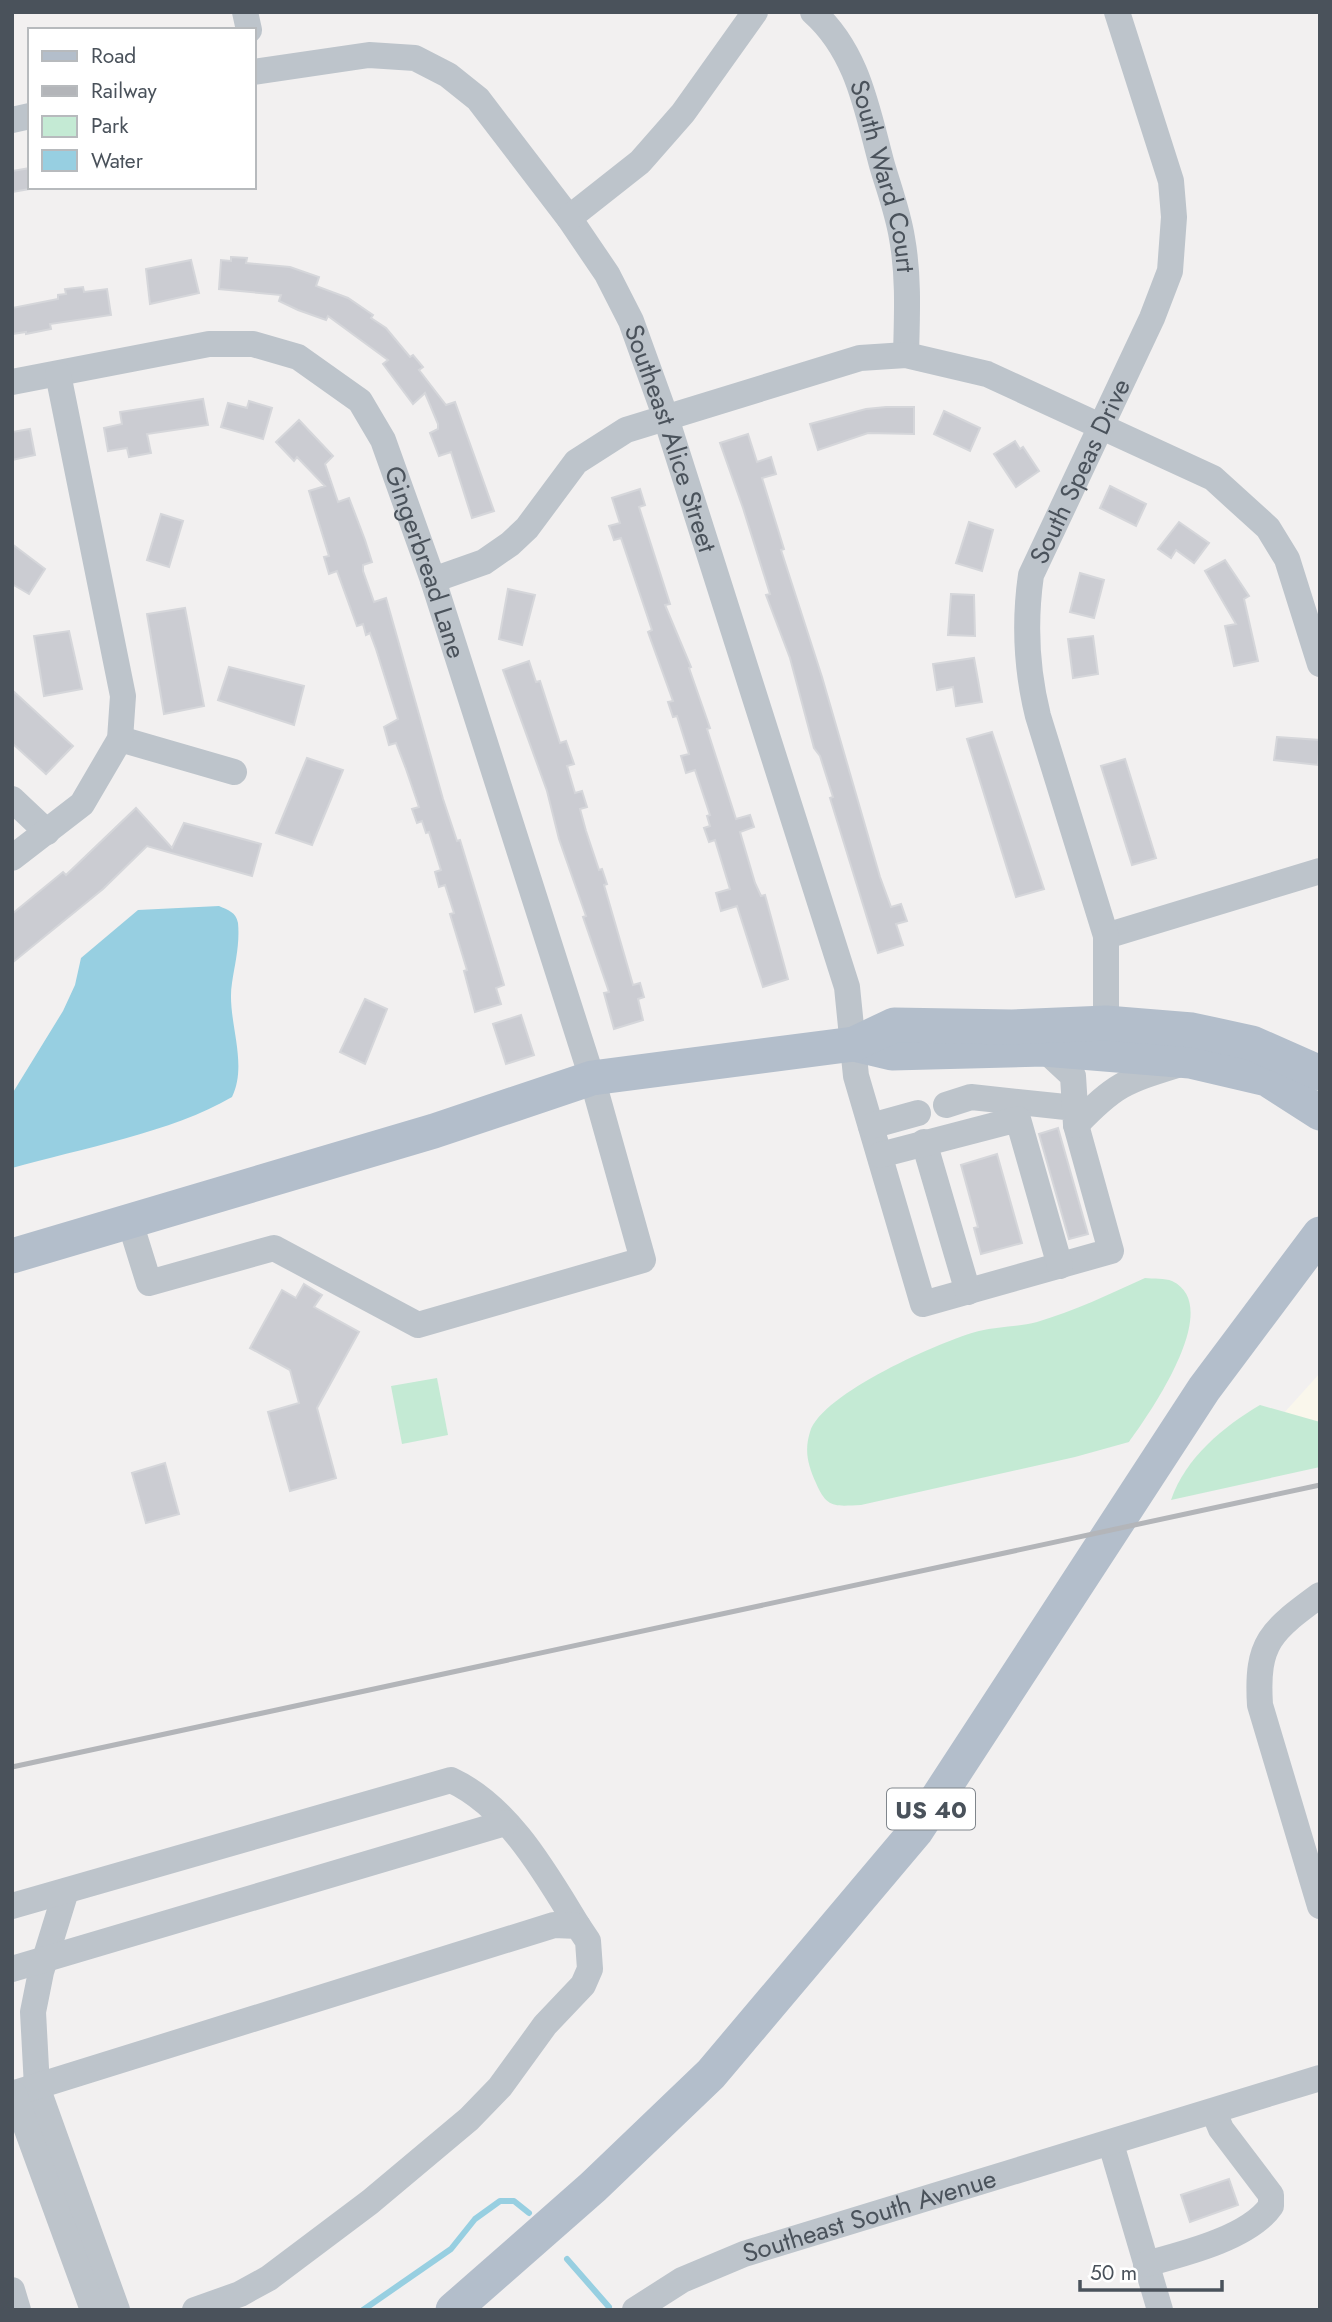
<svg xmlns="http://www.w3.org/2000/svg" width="1332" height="2322" font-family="Jost,sans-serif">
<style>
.commercial{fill:#faf7ec}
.green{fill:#c4ead4}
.water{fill:#97cfe1}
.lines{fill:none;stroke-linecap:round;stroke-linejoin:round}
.stream{stroke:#97cfe1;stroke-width:6}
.building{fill:#cbccd2;stroke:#d5d6da;stroke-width:2}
.minor{stroke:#bdc4cb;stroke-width:26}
.major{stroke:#b3becb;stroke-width:35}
.rail{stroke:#b3b5b9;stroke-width:5}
.labels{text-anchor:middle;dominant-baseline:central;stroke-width:6;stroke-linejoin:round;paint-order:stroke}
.shield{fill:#fff;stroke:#80868c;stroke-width:2}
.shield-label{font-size:24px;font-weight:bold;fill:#4a525b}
.street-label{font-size:26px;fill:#4a525b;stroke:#fff}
</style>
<rect width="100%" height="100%" fill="#f2f0f0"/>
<!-- commercial -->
<path class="commercial" d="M1320 1373V1439L1246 1455 1293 1403Z"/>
<!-- green -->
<g class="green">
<path d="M1145 1278C1153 1279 1165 1278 1172 1281 1225 1306 1150 1413 1129 1442L1075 1457 861 1505C835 1506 827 1509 816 1483 808 1465 804 1451 810 1432 822 1393 941 1341 979 1331 998 1326 1018 1327 1037 1322 1074 1311 1110 1294 1145 1278Z"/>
<path d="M437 1378 448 1435 402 1444 391 1386Z"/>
<path d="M1260 1405 1320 1422V1467L1171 1500C1185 1458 1224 1426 1260 1405Z"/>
</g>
<!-- water -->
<path class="water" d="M219 906C228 910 236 912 238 923 240 944 235 963 232 983 226 1019 249 1062 232 1097 173 1132 79 1149 12 1168V1094L63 1011 75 985 81 958 138 910Z"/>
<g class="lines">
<!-- stream -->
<g class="stream">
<path d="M567 2259 609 2307"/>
<path d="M363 2310 451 2249 475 2219 500 2201H514L529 2213"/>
</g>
</g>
<!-- building -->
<g class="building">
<path d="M30 168V189L12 192V171Z"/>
<path d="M231 257 247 258 246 263 290 267 319 277 316 286 348 298 373 315 371 318 386 328 410 357 413 355 423 367 419 370 446 405 455 402 494 511 472 518 451 452 439 456 430 433 438 429V424L425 393 413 404 383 364 388 360 328 316 326 320 298 310 279 301 281 295 219 289 221 260 231 261Z"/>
<path d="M191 260 199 293 150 304 146 269Z"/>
<path d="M83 287 84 292 107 289 111 315 50 324 51 329 26 334V332L12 334V308L58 299V295L66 294 65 289Z"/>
<path d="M203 399 208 425 147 434 151 453 129 457 127 448 108 451 104 428 122 424 120 412Z"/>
<path d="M249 401 272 408 263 439 221 427 228 403 247 408Z"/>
<path d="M886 407H914V434L868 433 818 450 810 424 866 409Z"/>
<path d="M944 411 980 428 970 451 934 434Z"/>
<path d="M299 420 333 456 325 464 338 502 349 498 365 540 372 562 363 565V571L374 602 386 598 443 799 457 841 460 840 504 985 496 988 501 1004 475 1012 464 971 467 970 450 914 454 913 445 885 439 887 435 872 441 870 429 832 426 833 422 821 417 823 412 809 419 807 406 769 396 743 389 745 384 727 398 719 376 649 370 633 366 635 363 624 357 626 337 571 329 574 324 557 329 556 309 491 325 486 297 457 294 461 276 442Z"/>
<path d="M30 429 35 455 12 460V432Z"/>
<path d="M748 434 757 462 771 457 776 474 762 478 784 549 781 550 822 677 880 877 891 907 901 904 907 921 896 924 903 945 878 953 830 798 833 797 820 756 814 748 790 658 766 595 770 594 743 508 720 443Z"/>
<path d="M1015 441 1020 449 1023 447 1039 471 1016 487 994 454Z"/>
<path d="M1110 486 1146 504 1136 526 1100 508Z"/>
<path d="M640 489 645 505 639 507 670 604 665 605 691 667 689 668 710 728 707 729 736 819 750 815 754 827 740 832 755 883 761 896 765 895 788 979 763 987 737 906 721 911 716 893 730 889 715 840 709 842 704 828 710 826 707 816 710 815 695 770 686 773 681 756 689 754 677 716 673 717 668 702 673 701 648 632 652 630 621 538 614 540 609 526 620 523 612 498Z"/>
<path d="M161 514 183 521 169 567 147 560Z"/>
<path d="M969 522 993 530 982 571 956 563Z"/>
<path d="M1179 522 1209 543 1194 563 1176 550 1171 558 1158 549Z"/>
<path d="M12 544 45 569 29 594 12 584Z"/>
<path d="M1225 560 1249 596 1244 599 1258 661 1234 666 1225 626 1236 624 1205 571Z"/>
<path d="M1080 573 1104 580 1094 618 1070 612Z"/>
<path d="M508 589 535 595 522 645 499 639Z"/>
<path d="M951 594 974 595 975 636 948 635Z"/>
<path d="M185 608 204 706 164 714 147 614Z"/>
<path d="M69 631 82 689 44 696 34 636Z"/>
<path d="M1093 636 1098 674 1073 678 1068 639Z"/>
<path d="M974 658 982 702 956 706 953 687 937 690 933 664Z"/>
<path d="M529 661 536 682 540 681 560 743 566 741 574 764 567 766 575 793 582 791 587 807 580 809 586 831 599 870 602 869 607 884 604 885 633 985 640 983 644 997 638 999 643 1020 614 1029 604 993 609 992 583 917 586 916 559 839 547 791 503 670Z"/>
<path d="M229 667 304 686 294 725 218 700Z"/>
<path d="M12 690 73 746 46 774 12 743Z"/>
<path d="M992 732 1044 889 1016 897 967 739Z"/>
<path d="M1277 737 1320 740 1318 765 1274 760Z"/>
<path d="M307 758 343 770 312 845 276 833Z"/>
<path d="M1125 759 1156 858 1132 865 1101 766Z"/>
<path d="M136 808 172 848 184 823 261 844 252 876 147 846 103 889 12 963V914L63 872 66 875Z"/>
<path d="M365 999 387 1009 365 1064 340 1052Z"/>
<path d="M521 1015 534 1055 506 1064 493 1024Z"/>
<path d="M1058 1128 1088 1234 1069 1239 1039 1134Z"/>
<path d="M997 1154 1022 1243 981 1254 974 1228 978 1227 961 1165Z"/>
<path d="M304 1284 322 1295 314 1307 359 1332 317 1408 336 1478 290 1491 268 1412 299 1403 290 1370 250 1348 282 1290 296 1298Z"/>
<path d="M165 1463 179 1514 146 1523 132 1473Z"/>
<path d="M1229 2179 1238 2205 1190 2222 1181 2195Z"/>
</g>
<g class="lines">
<!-- minor -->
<g class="minor">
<path d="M245 12 249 30"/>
<path id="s1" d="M813 12C858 52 867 110 882 165 889 189 898 213 902 238 909 277 907 316 906 355"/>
<path id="s2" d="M254 72 369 55 415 58 448 75 478 99 569 218 607 274 631 321 666 418 847 987 856 1076 923 1304 1111 1251 1076 1125 1075 1108 971 1097 946 1105"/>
<path d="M12 120 30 116"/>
<path d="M569 218 640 162 683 113 755 12"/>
<path id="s3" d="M12 382 209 344H253L298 357 360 401 383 440 433 580 592 1078 643 1260 418 1325 274 1248 149 1283 130 1222"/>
<path d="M433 580 484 562 510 544 527 528 576 462 626 430 860 358 906 355 987 374 1213 478 1268 528 1287 559 1320 664"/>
<path d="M120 739 234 772"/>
<path d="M12 799 47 832"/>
<path d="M12 858 82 804 120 739 123 696 58 374"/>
<path d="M1106 936 1320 871"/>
<path id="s4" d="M1106 1042V936L1038 716C1026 668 1024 624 1031 575L1152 318 1170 271 1174 217 1171 181 1117 12"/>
<path d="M1044 1049 1073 1076 1075 1108"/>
<path d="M1076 1125C1114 1085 1125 1081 1177 1065"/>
<path d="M871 1126 918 1113"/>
<path d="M924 1142 968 1292"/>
<path d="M880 1155 1018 1119 1060 1266"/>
<path d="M1320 1595C1271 1631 1256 1642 1260 1705L1320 1906"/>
<path d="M66 1891 41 1972 33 2012 37 2087 117 2310"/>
<path d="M12 1906 451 1780C509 1807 546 1874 578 1926"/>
<path d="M12 1969 505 1823"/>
<path d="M12 2094 554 1925 578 1926 588 1941 590 1969 583 1985 545 2025 500 2087 469 2119 370 2202 269 2278 240 2294 195 2310"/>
<path d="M14 2094 93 2310"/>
<path d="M1111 2144 1160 2310"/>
<path d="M1146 2264C1183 2254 1249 2238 1271 2206V2195L1221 2129 1214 2112"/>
<path d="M12 2290 18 2310"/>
<path id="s5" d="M635 2310 682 2280 744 2254 1320 2078"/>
</g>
<!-- major -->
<g class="major">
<path d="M854 1044 892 1053 1044 1049 1190 1061 1267 1079 1320 1113"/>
<path d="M12 1256 434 1131 592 1078 854 1044 894 1025 1012 1027 1106 1023 1192 1030 1252 1043 1320 1073"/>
<path d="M453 2310 593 2187 711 2074 916 1831 1204 1389 1320 1234"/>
</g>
<!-- rail -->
<path class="rail" d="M12 1767 1320 1485"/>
</g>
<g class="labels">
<!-- shield labels -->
<rect class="shield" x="887" y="1788.5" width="88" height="41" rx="5"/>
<g class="shield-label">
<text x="931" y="1809">US 40</text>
</g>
<!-- street labels -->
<g class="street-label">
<text stroke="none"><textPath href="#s1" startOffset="182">South Ward Court</textPath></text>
<text stroke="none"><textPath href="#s2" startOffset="632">Southeast Alice Street</textPath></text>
<text stroke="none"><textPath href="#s4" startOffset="593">South Speas Drive</textPath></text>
<text stroke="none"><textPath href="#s3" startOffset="542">Gingerbread Lane</textPath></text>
<text stroke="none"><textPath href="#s5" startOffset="254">Southeast South Avenue</textPath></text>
</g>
</g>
<!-- border -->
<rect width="1332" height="2322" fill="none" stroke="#4a525b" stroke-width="28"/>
<!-- legend -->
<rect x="28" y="28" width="228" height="161" fill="#ffffff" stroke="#b7babd" stroke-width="2"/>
<rect x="42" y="51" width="35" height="10" fill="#b3becb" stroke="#b7babd" stroke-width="2"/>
<text x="91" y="63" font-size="21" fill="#4a525b">Road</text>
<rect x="42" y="86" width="35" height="10" fill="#b3b5b9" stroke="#b7babd" stroke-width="2"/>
<text x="91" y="98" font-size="21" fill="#4a525b">Railway</text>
<rect x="42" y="116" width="35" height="21" fill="#c4ead4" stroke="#b7babd" stroke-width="2"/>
<text x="91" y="133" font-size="21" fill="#4a525b">Park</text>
<rect x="42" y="150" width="35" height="21" fill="#97cfe1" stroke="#b7babd" stroke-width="2"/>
<text x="91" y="168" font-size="21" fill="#4a525b">Water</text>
<!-- scale -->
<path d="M1080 2280v10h142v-10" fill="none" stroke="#4a525b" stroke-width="3.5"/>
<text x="1090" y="2280" font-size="21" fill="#4a525b" stroke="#ffffff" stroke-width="5" paint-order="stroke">50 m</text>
</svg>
